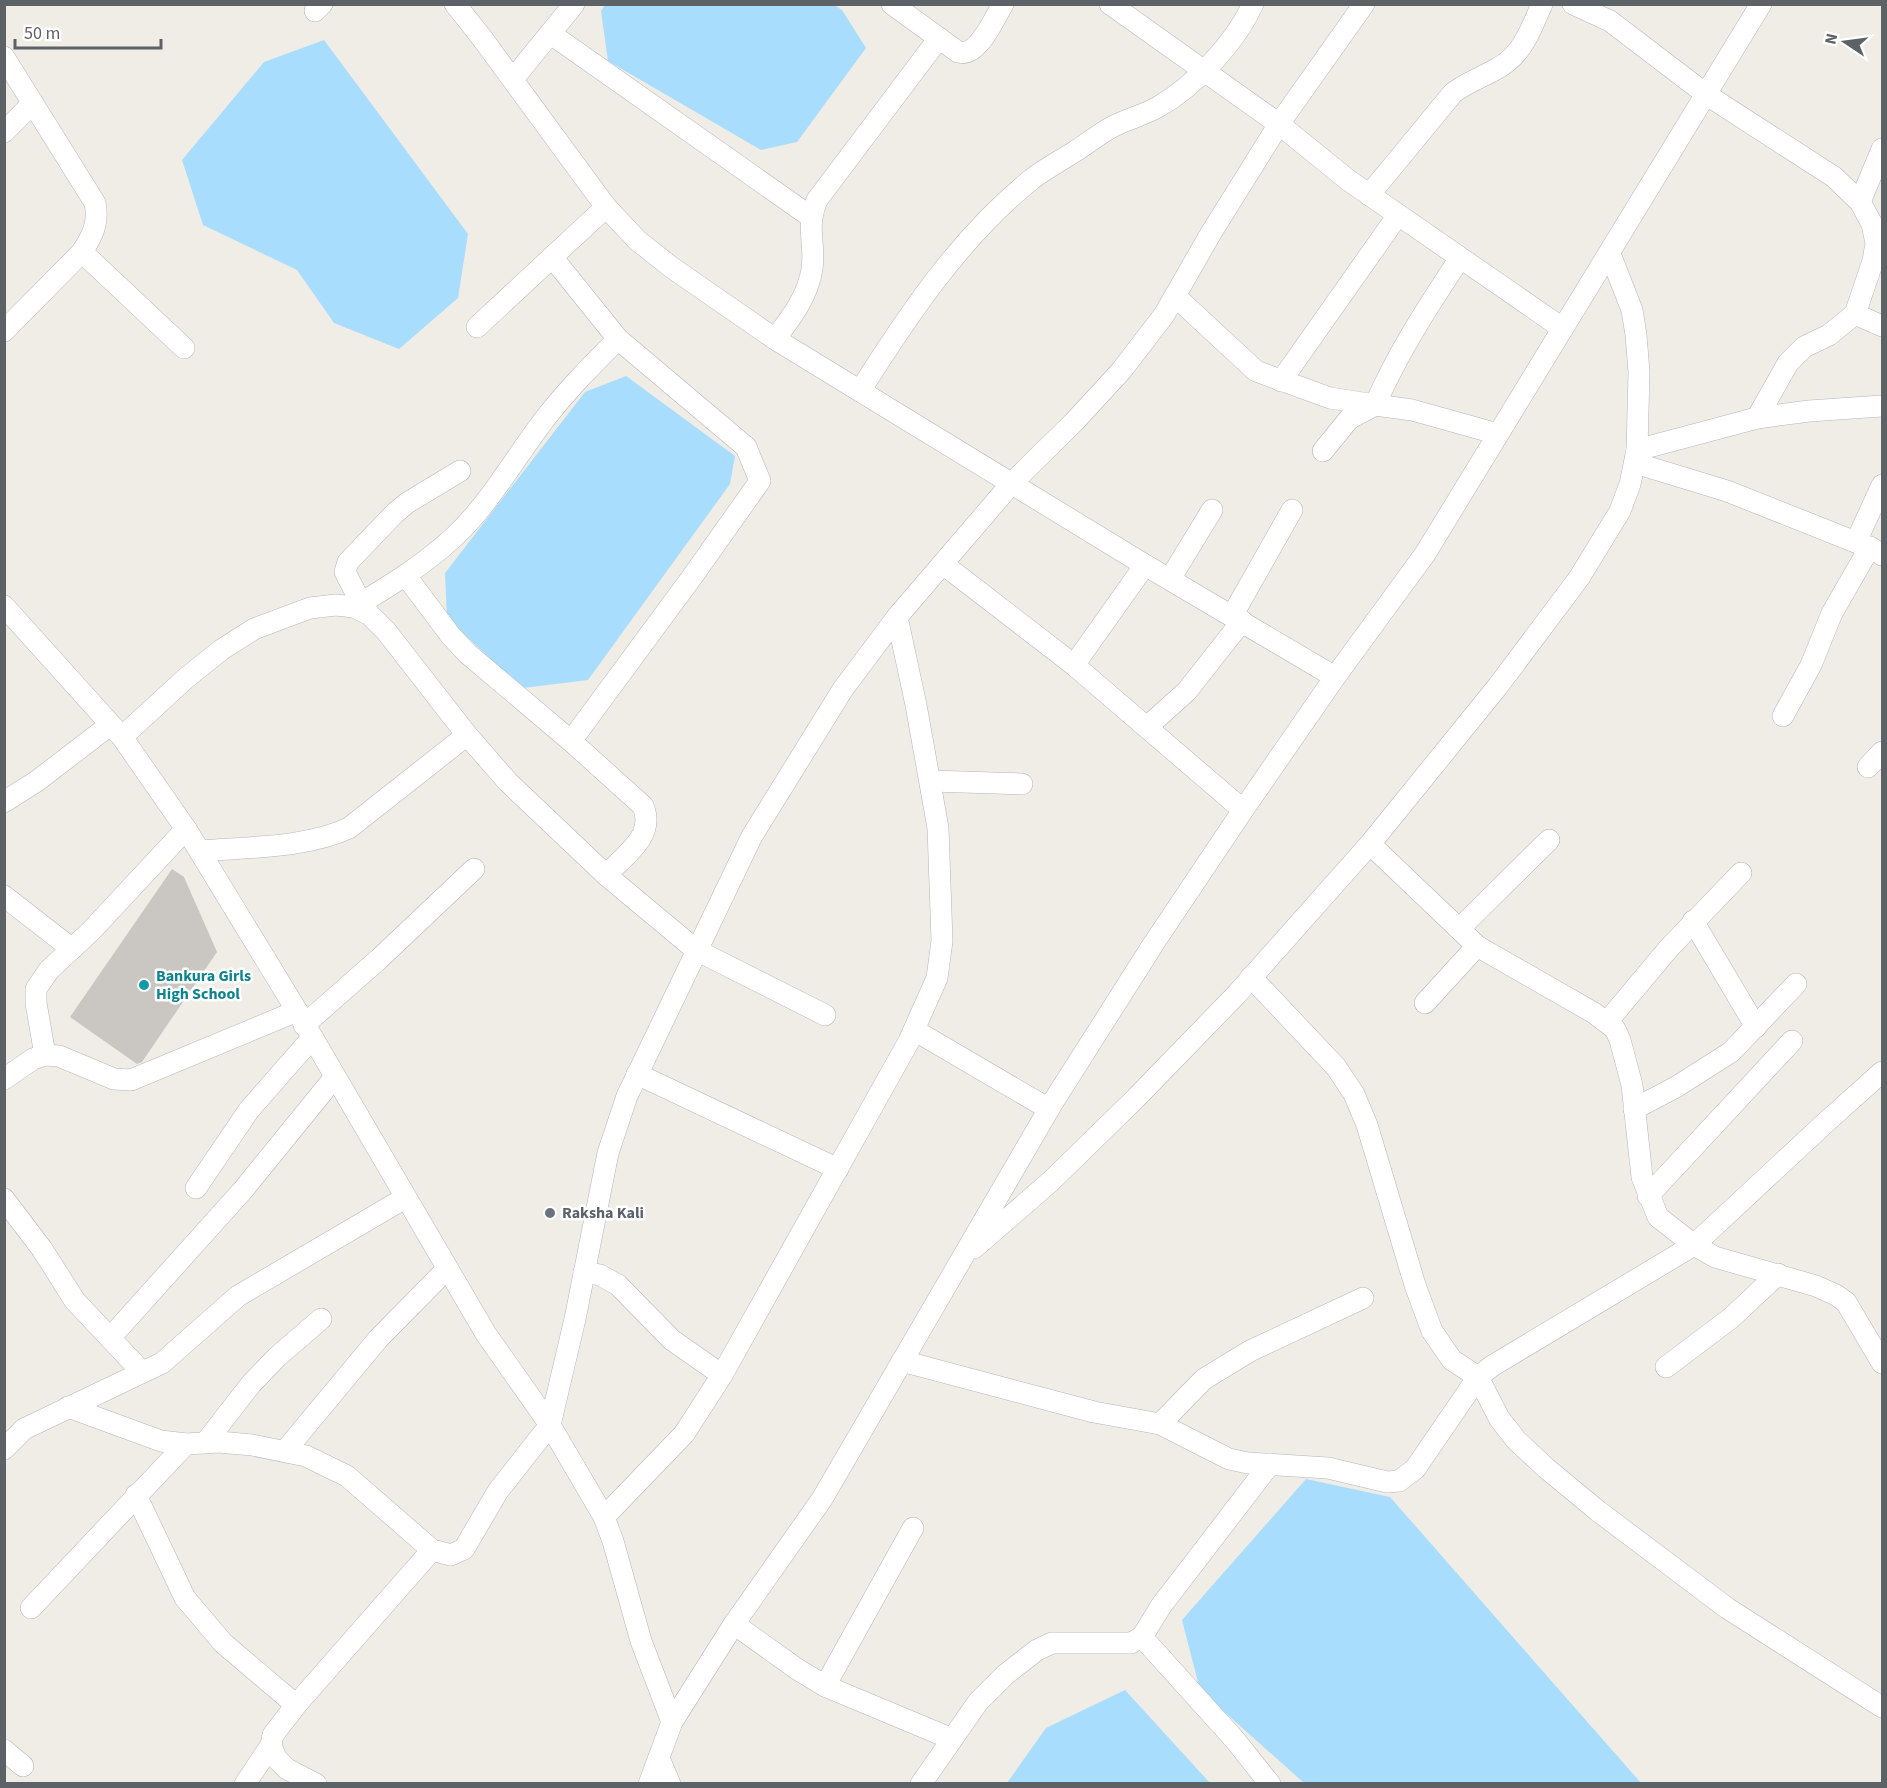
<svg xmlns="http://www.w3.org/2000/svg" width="1887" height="1788" font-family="'Source Sans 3',sans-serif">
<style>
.water{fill:#a8ddfe}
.building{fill:#cac7c3}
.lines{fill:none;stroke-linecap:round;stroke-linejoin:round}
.minor-casing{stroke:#b3b6ba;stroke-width:22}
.minor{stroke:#fff;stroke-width:21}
.culture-dot{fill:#0f9aa8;stroke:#fff;stroke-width:2}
.worship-dot{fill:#6b7280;stroke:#fff;stroke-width:2}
.labels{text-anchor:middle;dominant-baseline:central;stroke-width:5;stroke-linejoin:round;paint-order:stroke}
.culture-label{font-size:16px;font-weight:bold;fill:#0d838f;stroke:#fff;text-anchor:start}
.worship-label{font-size:16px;font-weight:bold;fill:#5b616d;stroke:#fff;text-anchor:start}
</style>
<rect width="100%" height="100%" fill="#efede6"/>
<!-- water -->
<g class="water">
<path d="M605 5H834L842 10 866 48 797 142 761 150 608 61 601 11Z"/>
<path d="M324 40 468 234 458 298 399 349 334 323 297 270 203 225 182 160 264 62Z"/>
<path d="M626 376 735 456 730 484 588 680 523 688 447 619 445 573 585 392Z"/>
<path d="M1306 1479 1390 1497 1641 1783H1304L1200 1690 1182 1620Z"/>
<path d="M1125 1690 1210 1783H1007L1046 1728Z"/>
</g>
<!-- building -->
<path class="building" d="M172 869 184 877 217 952 142 1062 137 1064 70 1017Z"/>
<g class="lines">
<!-- minor casing -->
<g class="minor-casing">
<g id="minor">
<path d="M455 4 482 38 606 207 637 240 671 267 775 339 860 391 1145 565 1335 677"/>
<path d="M892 4 958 52C978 58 994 19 1003 4"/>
<path d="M1110 4 1279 124 1348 180 1562 328"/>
<path d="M1573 4 1610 21 1707 95 1834 177 1860 202 1872 224 1876 243 1873 261 1855 314 1829 335 1804 347 1788 363 1757 418"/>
<path d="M315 11 322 4"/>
<path d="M551 34 811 217"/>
<path d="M4 57 95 203C99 222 93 235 82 252L4 331"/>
<path d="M513 79 574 4"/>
<path d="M4 132 33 103"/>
<path d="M1369 195 1453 93C1467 82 1483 77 1498 68 1523 54 1531 29 1542 4"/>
<path d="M1860 202 1882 149"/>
<path d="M82 252 184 348"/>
<path d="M552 257 618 339 746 447 760 481 692 577 571 741 643 806C656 836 624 856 606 875"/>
<path d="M1175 296 1256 371 1330 398 1375 405C1398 352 1429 305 1460 258"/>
<path d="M1855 314 1882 326"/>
<path d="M477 327 606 207"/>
<path d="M775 339C791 318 808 296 812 269 816 242 805 230 817 200L939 38"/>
<path d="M1281 381 1398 215"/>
<path d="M860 391C908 315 960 237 1032 179 1045 169 1060 161 1074 152 1087 144 1099 134 1112 127 1127 119 1144 115 1158 107 1195 86 1235 43 1253 4"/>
<path d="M1637 450 1757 418 1809 411 1882 406"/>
<path d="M1323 451 1349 419 1375 405 1412 410 1498 434"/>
<path d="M1635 463 1727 491 1873 549 1882 555"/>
<path d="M1856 542 1882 485"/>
<path d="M943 564 1074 665 1243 810"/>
<path d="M406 576 451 636 468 654 571 741"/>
<path d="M1170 579 1212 510"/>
<path d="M361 603 345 572 348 562 395 513 407 503 460 471"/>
<path d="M4 606 122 737 186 829 297 1011 486 1334 550 1425 604 1517 613 1541 641 1641 672 1722"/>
<path d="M354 607C390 586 425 564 455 536 491 502 514 459 544 420 566 391 592 365 618 339"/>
<path d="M1232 616 1292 510"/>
<path d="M1074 665 1145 565"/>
<path d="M1783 716 1811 665 1832 613 1870 547"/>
<path d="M1147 727 1187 691 1242 621"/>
<path d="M122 737 185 679 221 650 254 629 310 608 336 605 354 607 370 615 386 631 467 735 508 782 606 875 696 950 825 1015"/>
<path d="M1868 767 1882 752"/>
<path d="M931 781 1022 784"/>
<path d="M4 802 37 781 110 725"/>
<path d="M1370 844 1477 946 1594 1013 1615 1029 1620 1040 1632 1085 1642 1177 1658 1217 1694 1245 1715 1257 1816 1286 1836 1295 1846 1302 1882 1363"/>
<path d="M200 851C248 847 306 848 349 828L467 735"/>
<path d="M4 896 72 949"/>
<path d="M1693 921 1756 1027"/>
<path d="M1459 929 1549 840"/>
<path d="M1251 977 1336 1067 1354 1094 1367 1125 1415 1285 1432 1331 1452 1360 1478 1377 1499 1418 1516 1440 1546 1468 1598 1511 1727 1608 1882 1707"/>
<path d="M1425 1003 1477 946"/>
<path d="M1607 1022 1669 948 1741 873"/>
<path d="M304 1025 379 959 474 869"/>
<path d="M914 1030 1049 1109"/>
<path d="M45 1055 36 1003V989L49 970 91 931 186 829"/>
<path d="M637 1074 838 1169"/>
<path d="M4 1079 33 1059 45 1055 59 1056 114 1079 131 1080 297 1011"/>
<path d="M1634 1109 1676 1087 1731 1052 1796 984"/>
<path d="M196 1188 249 1110 312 1038"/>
<path d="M1648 1196 1792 1041"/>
<path d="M4 1199 42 1249 75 1301 142 1372"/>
<path d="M974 1248 1050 1182 1135 1099 1236 995 1370 844 1498 686 1579 578 1620 511 1630 484 1637 450 1639 372 1636 335 1632 310 1610 254"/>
<path d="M584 1272 600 1275 618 1285 672 1340 722 1375"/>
<path d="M110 1338 243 1190 334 1078"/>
<path d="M902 1361 1094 1412 1160 1424 1229 1459 1248 1463 1328 1468 1387 1482 1399 1481 1415 1469 1478 1377 1492 1366 1694 1245 1824 1124 1882 1072"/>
<path d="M1666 1367 1731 1318 1778 1274"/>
<path d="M68 1407 161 1441 186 1444 219 1442 252 1445 306 1456 347 1476 432 1550 451 1555 464 1549 498 1491 550 1425 575 1319 608 1153 627 1096 752 836 843 689 897 617 1011 484 1074 422 1121 371 1164 315 1211 233 1279 124 1364 4"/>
<path d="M1160 1424 1204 1379 1250 1351 1363 1298"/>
<path d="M206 1442 251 1384 277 1357 321 1319"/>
<path d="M4 1449 24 1429 162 1363 238 1296 405 1198"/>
<path d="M285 1451 378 1339 447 1269"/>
<path d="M136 1495 185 1598 223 1643 296 1705"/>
<path d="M604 1517 684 1434 722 1375 909 1041 937 978 942 941 938 828 916 705 897 617"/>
<path d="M31 1608 186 1444"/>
<path d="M734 1624 797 1669 825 1686 952 1739"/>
<path d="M1142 1637 1235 1740 1270 1784"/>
<path d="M825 1686 913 1528"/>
<path d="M4 1750 23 1766"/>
<path d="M659 1758 670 1784"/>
<path d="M245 1784 271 1745"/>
<path d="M316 1784 287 1769 276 1758 271 1745 273 1735 296 1705 432 1550"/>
<path d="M649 1784 672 1722 734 1624 822 1499 1053 1102 1154 943 1243 810 1335 677 1425 554 1761 4"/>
<path d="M921 1784 978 1702 1006 1674 1037 1650 1052 1643H1131L1142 1637 1161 1606 1270 1464"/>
</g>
</g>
<!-- minor -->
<use href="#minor" class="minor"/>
</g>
<!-- markers -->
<circle class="culture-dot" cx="144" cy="985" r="6"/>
<circle class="worship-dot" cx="550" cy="1213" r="6"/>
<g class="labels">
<!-- culture labels -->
<g class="culture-label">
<text x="156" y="976">Bankura Girls<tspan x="156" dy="18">High School</tspan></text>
</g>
<!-- worship labels -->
<g class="worship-label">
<text x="562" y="1213">Raksha Kali</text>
</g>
</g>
<!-- border -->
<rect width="1887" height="1788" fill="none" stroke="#5d6266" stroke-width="12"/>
<!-- north arrow -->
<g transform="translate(1845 42) rotate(283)" stroke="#ffffff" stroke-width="4.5" paint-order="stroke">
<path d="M0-4.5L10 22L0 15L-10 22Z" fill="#5d6266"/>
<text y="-9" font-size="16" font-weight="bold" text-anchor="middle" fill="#5d6266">N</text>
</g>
<!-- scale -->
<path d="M15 39v9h146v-9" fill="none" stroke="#5d6266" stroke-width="3"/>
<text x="24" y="39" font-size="18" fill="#5d6266" stroke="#ffffff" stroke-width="4.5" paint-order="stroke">50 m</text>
</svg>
